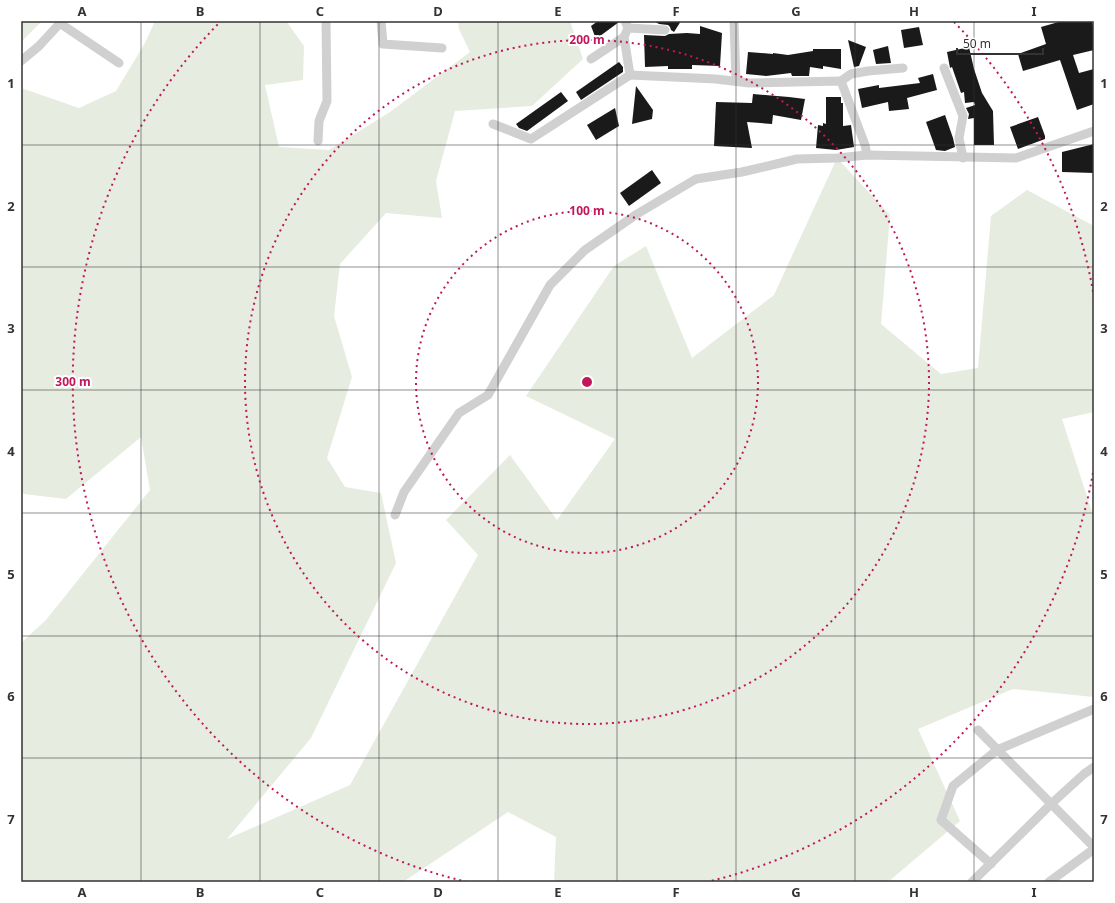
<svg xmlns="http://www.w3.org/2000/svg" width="1115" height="903" font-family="'Noto Sans',sans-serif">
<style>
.green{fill:#e6ecdf}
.building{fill:#1a1a1a}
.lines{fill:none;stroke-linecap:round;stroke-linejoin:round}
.minor{stroke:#d0d0d0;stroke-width:9}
.grid{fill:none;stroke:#333;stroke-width:1;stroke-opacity:0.55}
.ring{fill:none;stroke:#c2185b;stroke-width:2;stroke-dasharray:2 4}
.centre{fill:#c2185b;stroke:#fff;stroke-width:2}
.ring-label{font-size:12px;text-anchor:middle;font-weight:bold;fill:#c2185b;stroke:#fff;stroke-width:4;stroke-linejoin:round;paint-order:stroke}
.neatline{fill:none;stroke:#333;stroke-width:1.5}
.grid-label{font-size:13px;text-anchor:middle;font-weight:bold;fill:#333}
</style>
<rect width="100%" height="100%" fill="#fff"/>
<!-- green -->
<g class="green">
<path d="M21 21H42L21 42Z"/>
<path d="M155 21H286L304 46 303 80 265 85 279 147 329 150 390 112 470 52 459 29 458 21H570L583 59 532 106 455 111 436 181 442 218 386 213 340 264 334 316 352 377 327 458 345 487 381 493 396 563 311 738 227 839 350 785 478 555 446 520 510 455 557 520 615 439 526 396 614 266 646 246 692 358 774 295 837 158 890 215 881 324 941 374 978 368 991 216 1027 190 1094 226V412L1062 419 1094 518V697L1013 689 918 729 960 821 888 882H554L556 837 508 812 403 882H21V643L46 620 150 490 141 437 66 499 24 494 21 491V88L79 108 116 91 145 43Z"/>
</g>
<!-- building -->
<g class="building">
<path d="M598 21H619V22L596 39 591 26Z"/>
<path d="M654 21H681L674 32 671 30 670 27 668 25 659 24Z"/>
<path d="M1062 21H1092L1094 31V50L1073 55 1079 73 1094 69V104L1077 110 1060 60 1023 71 1018 54 1046 44 1041 27Z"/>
<path d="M700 26 722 33 720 66 692 65V69H668V66L645 67 644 35 665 36 669 34 687 33 700 34Z"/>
<path d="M919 27 923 45 904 48 901 30Z"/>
<path d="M848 40 866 47 859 66 854 67Z"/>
<path d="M888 46 891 63 876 64 873 50Z"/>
<path d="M969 47 974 69 982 93 993 111 994 145H974V118L968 119 969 114 966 108 975 105 974 102 965 103 964 92 961 93 952 67 950 68 947 52Z"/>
<path d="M813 49H841V69L823 66V69L810 67 809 76H792L791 73 766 76 746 74 748 52 773 54V53L788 55 813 51Z"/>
<path d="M619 62 623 67V72L581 100 576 92Z"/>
<path d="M933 74 937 90 907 98 909 109 889 111 888 102 862 108 858 89 879 85V88L920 83 918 78Z"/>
<path d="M636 86 653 110 652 119 632 124Z"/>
<path d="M561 92 568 101 527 131 519 128 516 124Z"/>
<path d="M753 94 789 97 805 99 801 120 773 115 772 124 747 122 752 148 714 146 716 102 752 103Z"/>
<path d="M826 97H841V103H843V126L851 125 854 147 836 150 816 148 818 125 823 126V123L826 124Z"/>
<path d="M615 108 619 126 596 140 587 125Z"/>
<path d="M945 115 953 138 955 147 945 151 936 150 926 122Z"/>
<path d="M1038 117 1045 136V139L1018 149 1010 127Z"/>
<path d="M1094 144V173L1062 172V152Z"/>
<path d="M652 170 661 183 629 206 620 193Z"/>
</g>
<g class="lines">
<!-- minor -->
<g class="minor">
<path d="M381 21 383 44 442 48"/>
<path d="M625 21 628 28 624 37 630 75"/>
<path d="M734 21 736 81"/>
<path d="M61 24 119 63"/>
<path d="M628 28 665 30"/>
<path d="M591 59 624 37"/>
<path d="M21 61 39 46 62 21"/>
<path d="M944 68 963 116 959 138 963 158"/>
<path d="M841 81 851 74 868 71 903 68"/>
<path d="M493 124 531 139 630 75 716 79 749 83 841 81 865 145 867 155"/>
<path d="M318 141 319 121 327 101 326 21"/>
<path d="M395 515 404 492 459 413 488 395 550 285 585 250 637 214 696 179 742 172 797 159 837 158 867 155 1016 158 1094 131"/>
<path d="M978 730 1094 847"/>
<path d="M991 864 941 820 953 786 997 750 1094 709"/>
<path d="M972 882 1051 804 1084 774 1094 767"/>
<path d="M1049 882 1094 849"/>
</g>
</g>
<!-- grid -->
<path class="grid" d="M141 21V882M260 21V882M379 21V882M498 21V882M617 21V882M736 21V882M855 21V882M974 21V882M21 145H1094M21 267H1094M21 390H1094M21 513H1094M21 636H1094M21 758H1094"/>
<!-- distance rings -->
<g class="ring">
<circle cx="587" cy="382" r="171"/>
<circle cx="587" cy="382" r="342"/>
<path d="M1094 467A514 514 0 0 1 707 882M467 882A514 514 0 0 1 220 22M954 22A514 514 0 0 1 1094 297"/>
</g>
<circle cx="587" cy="382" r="6" class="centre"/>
<g class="ring-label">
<text x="587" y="44">200 m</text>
<text x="587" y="215">100 m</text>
<text x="73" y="386">300 m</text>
</g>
<!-- border -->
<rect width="1115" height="903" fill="none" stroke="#ffffff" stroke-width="44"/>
<!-- scale -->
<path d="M957 48v6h86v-6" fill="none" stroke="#333333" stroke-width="2"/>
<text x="963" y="48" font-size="12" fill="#333333" stroke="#ffffff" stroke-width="3" paint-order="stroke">50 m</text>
<rect x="22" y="22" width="1071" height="859" class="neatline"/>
<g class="grid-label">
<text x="82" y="16">A</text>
<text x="200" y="16">B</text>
<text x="320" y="16">C</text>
<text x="438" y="16">D</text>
<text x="558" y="16">E</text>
<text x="676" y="16">F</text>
<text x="796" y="16">G</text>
<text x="914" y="16">H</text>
<text x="1034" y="16">I</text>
<text x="11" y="88">1</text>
<text x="1104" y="88">1</text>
<text x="11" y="211">2</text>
<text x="1104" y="211">2</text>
<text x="11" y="333">3</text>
<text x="1104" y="333">3</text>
<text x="11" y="456">4</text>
<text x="1104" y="456">4</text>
<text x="11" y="579">5</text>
<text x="1104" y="579">5</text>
<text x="11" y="701">6</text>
<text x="1104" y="701">6</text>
<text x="11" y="824">7</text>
<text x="1104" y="824">7</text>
<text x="82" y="897">A</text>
<text x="200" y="897">B</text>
<text x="320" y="897">C</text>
<text x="438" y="897">D</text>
<text x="558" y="897">E</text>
<text x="676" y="897">F</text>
<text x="796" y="897">G</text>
<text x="914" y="897">H</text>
<text x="1034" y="897">I</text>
</g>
</svg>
